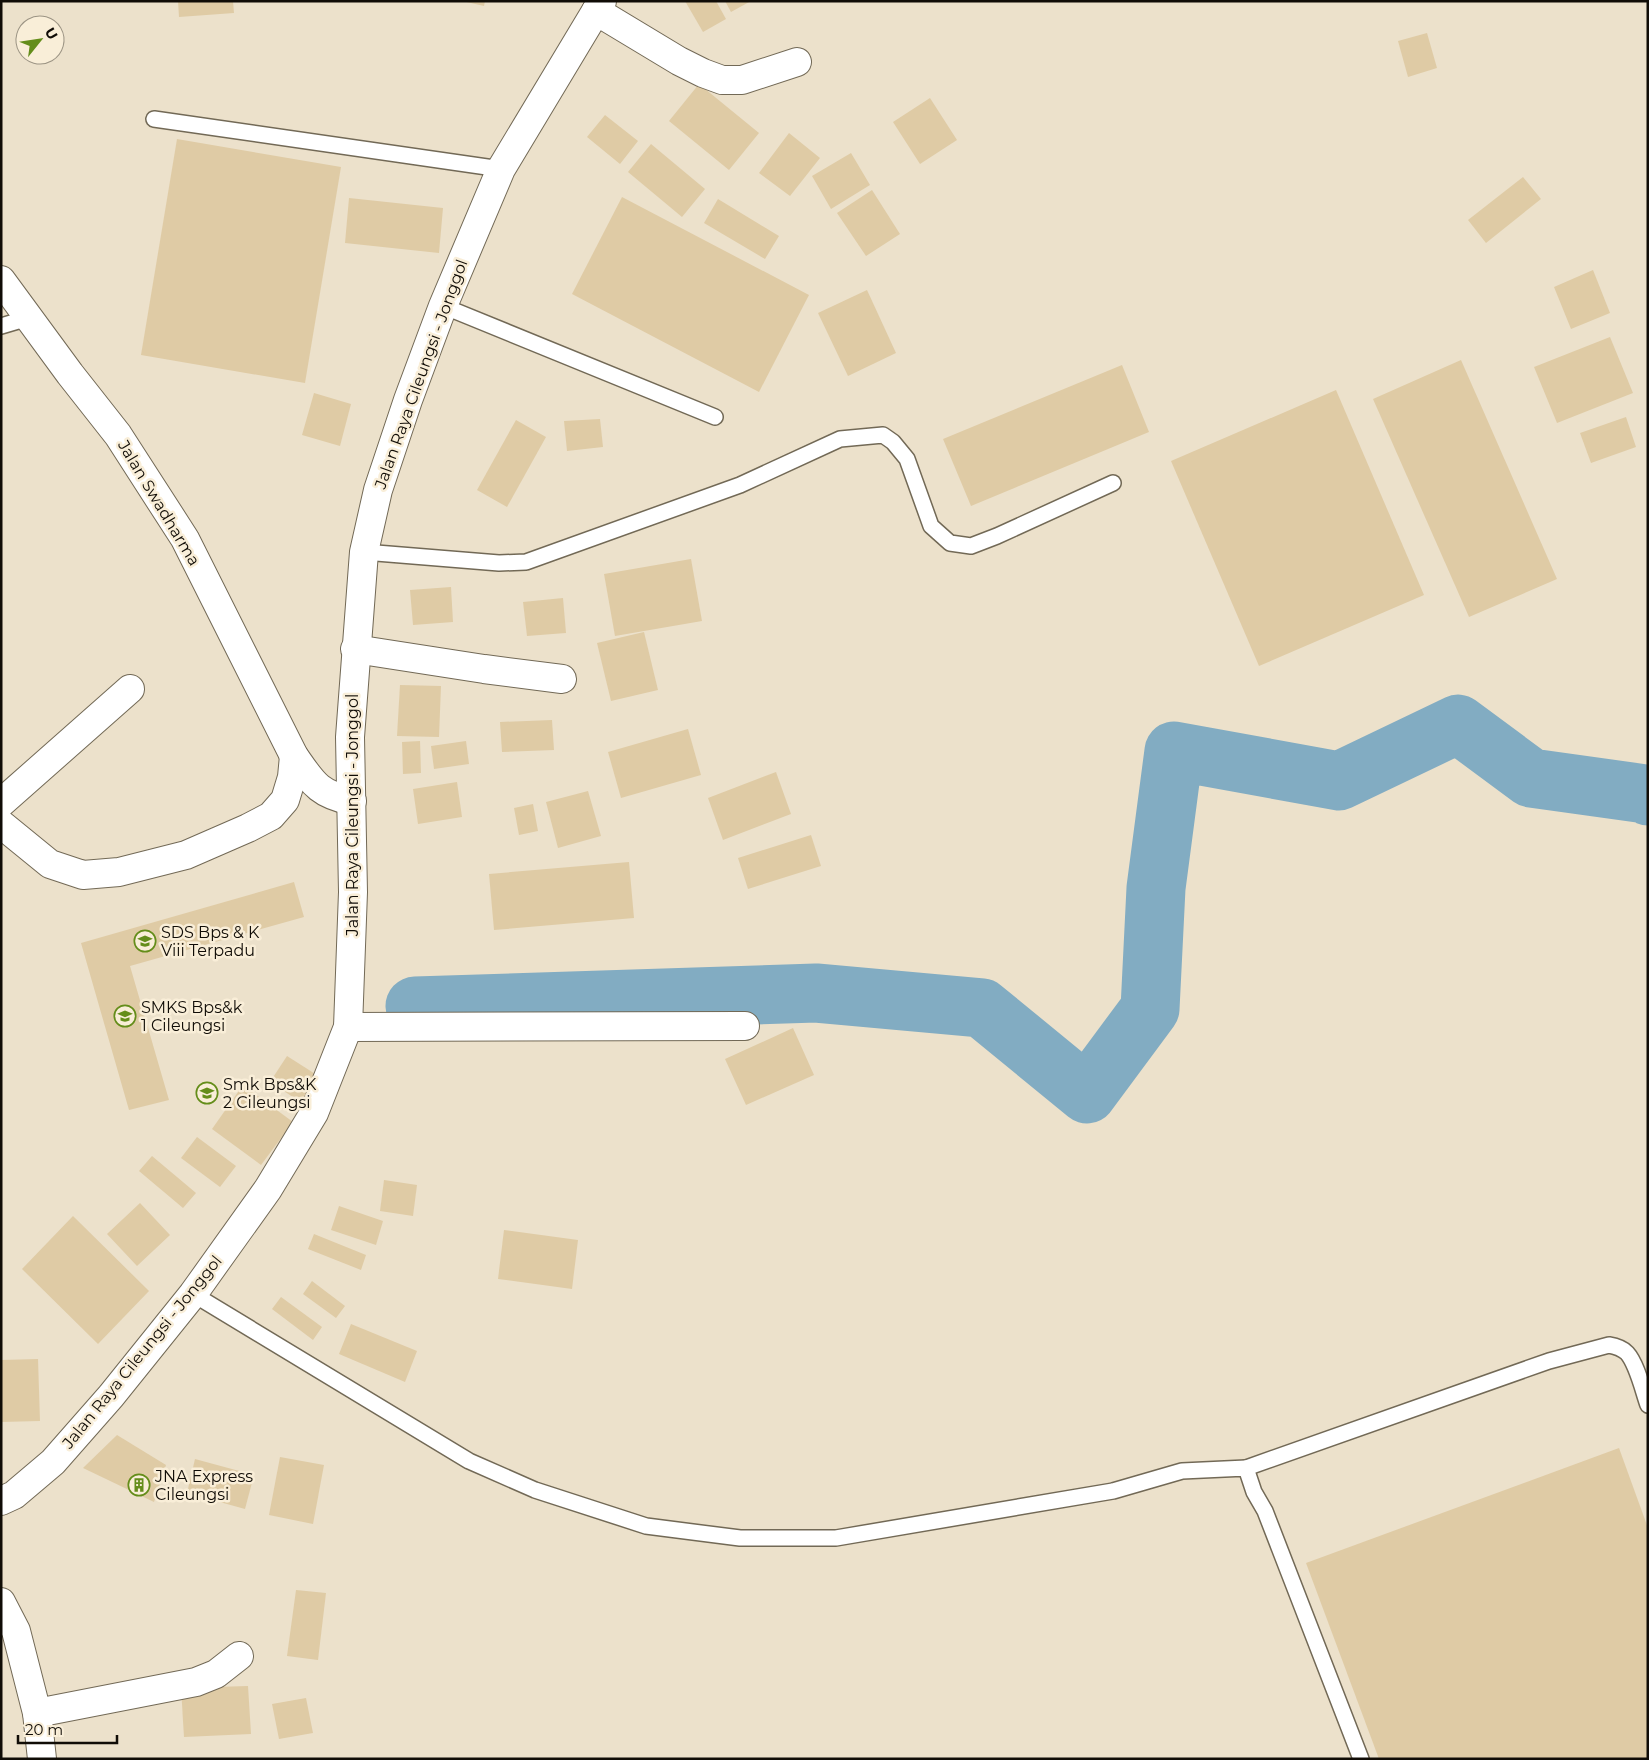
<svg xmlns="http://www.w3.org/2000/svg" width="1649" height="1760" font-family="Montserrat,sans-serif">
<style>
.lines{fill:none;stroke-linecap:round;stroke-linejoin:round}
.river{stroke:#82acc2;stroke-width:59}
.building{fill:#dfcba5}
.lane-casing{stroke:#726956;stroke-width:18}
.street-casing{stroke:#726956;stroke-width:30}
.primary-casing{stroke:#726956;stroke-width:30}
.lane{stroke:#fff;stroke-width:15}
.street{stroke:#fff;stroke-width:28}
.primary{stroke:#fff;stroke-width:28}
.labels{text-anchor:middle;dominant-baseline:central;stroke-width:5;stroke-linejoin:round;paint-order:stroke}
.street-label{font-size:16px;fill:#100c06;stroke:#f9eed8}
.poi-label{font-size:16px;fill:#100c06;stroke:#f9eed8;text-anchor:start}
</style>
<rect width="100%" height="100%" fill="#ece1cb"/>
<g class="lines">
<!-- river -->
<path class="river" d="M415 1006 816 993 982 1008 1087 1094 1150 1009 1156 888 1174 751 1339 781 1458 724 1531 778 1646 794 1648 796"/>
</g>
<!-- building -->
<g class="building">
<path d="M178 1H233L234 13 179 17Z"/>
<path d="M462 1H485L484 6Z"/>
<path d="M685 1H716L726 19 703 32Z"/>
<path d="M725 1H751L731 12Z"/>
<path d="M1427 33 1437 68 1408 77 1398 41Z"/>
<path d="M699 84 759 133 729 170 669 121Z"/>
<path d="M930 98 957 140 920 164 893 122Z"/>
<path d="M605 115 638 141 620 164 587 137Z"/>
<path d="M789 133 820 158 790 196 759 173Z"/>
<path d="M177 139 341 167 305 383 141 355Z"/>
<path d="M651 144 705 189 682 217 628 172Z"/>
<path d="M851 153 870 185 831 209 812 176Z"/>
<path d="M1523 177 1541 199 1486 243 1468 220Z"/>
<path d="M872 190 900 234 866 256 837 213Z"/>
<path d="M622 197 809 295 759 392 572 294Z"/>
<path d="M349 198 443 208 439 253 345 243Z"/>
<path d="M718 199 779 236 765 259 704 223Z"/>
<path d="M1593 270 1610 313 1571 329 1554 287Z"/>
<path d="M867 290 896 353 848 376 818 313Z"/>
<path d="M1610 337 1633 393 1557 423 1534 367Z"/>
<path d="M1461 360 1557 579 1469 617 1373 399Z"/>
<path d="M1122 365 1149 432 971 506 943 439Z"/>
<path d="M1336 390 1424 595 1259 666 1171 461Z"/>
<path d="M314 393 351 404 340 446 302 435Z"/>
<path d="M1626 417 1636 447 1591 463 1580 433Z"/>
<path d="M600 419 603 447 567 451 564 421Z"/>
<path d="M516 420 546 437 507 507 477 490Z"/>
<path d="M691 559 702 621 615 636 604 574Z"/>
<path d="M451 587 453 622 413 625 410 590Z"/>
<path d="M563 598 566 633 527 636 523 602Z"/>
<path d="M644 632 658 690 611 701 597 643Z"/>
<path d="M400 685 441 686 439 737 397 736Z"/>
<path d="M552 720 554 750 502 752 500 722Z"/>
<path d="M688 729 701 775 621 798 608 752Z"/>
<path d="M420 741 421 773 403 774 402 742Z"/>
<path d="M466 741 469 764 434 769 431 746Z"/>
<path d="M776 772 791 814 723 840 708 798Z"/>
<path d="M457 782 462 817 418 824 413 789Z"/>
<path d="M588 791 601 836 558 848 546 802Z"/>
<path d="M533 804 538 831 519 835 514 808Z"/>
<path d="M811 835 821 866 748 889 738 858Z"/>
<path d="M629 862 634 918 494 930 489 874Z"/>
<path d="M294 882 304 917 130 966 169 1100 129 1110 81 943Z"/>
<path d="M793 1028 814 1075 746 1105 725 1059Z"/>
<path d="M287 1056 320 1077 302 1103 270 1082Z"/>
<path d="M243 1085 293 1122 261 1165 212 1129Z"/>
<path d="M197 1137 236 1166 220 1187 181 1158Z"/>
<path d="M152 1156 196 1193 183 1208 139 1171Z"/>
<path d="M384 1180 417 1185 413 1216 380 1211Z"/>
<path d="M140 1203 170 1235 137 1266 107 1234Z"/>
<path d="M339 1206 383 1221 376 1245 331 1230Z"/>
<path d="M73 1216 149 1291 98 1344 22 1269Z"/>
<path d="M504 1230 578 1240 572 1289 498 1279Z"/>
<path d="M314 1234 366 1255 361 1270 308 1249Z"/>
<path d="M312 1281 345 1306 336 1318 303 1294Z"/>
<path d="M281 1297 322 1327 313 1340 272 1309Z"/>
<path d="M351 1324 417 1351 405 1382 339 1354Z"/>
<path d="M38 1359 40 1421 1 1422V1360Z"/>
<path d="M117 1435 166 1465 154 1502 83 1468Z"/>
<path d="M1619 1448 1648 1528V1759H1379L1306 1563Z"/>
<path d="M280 1457 324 1465 313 1524 269 1515Z"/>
<path d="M195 1459 254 1475 245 1509 187 1493Z"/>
<path d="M296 1590 326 1593 318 1660 287 1656Z"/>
<path d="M248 1686 251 1734 184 1737 181 1688Z"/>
<path d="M306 1698 313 1733 279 1739 272 1704Z"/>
</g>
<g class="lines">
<!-- lane casing -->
<g class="lane-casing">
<g id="lane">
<path d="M154 119 501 169"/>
<path d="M443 306 715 417"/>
<path d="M1 326 28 318"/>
<path d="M364 552 499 563 526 562 740 485 840 439 883 435 893 442 907 459 931 526 950 543 971 546 997 536 1113 483"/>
<path d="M193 1294 469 1461 535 1490 646 1526 740 1538H836L1113 1491 1182 1471 1246 1468 1254 1492 1265 1511 1361 1759"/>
<path d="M1246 1468 1549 1361 1609 1345C1615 1346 1622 1348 1627 1353 1637 1364 1643 1391 1648 1405"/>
</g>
</g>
<!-- street casing -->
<g class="street-casing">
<g id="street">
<path d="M596 11 679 61 703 73 722 80H742L797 62"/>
<path d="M1 280 70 374 118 435 185 539 294 756C313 783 318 794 352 801"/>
<path d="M355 649 484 669 562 679"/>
<path d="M1 803 130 689"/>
<path d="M1 824 50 864 83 875 119 872 186 855 248 828 271 816 285 800 292 777 294 756"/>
<path d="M348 1027 745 1026"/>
<path d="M1 1602 16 1631 37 1713 42 1759"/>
<path d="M37 1713 196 1682 216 1674 239 1656"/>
</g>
</g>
<!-- primary casing -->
<g class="primary-casing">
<path id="primary" d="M1 1501 14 1495 53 1462 111 1396 193 1294 268 1189 314 1113 348 1027 353 892 350 737 364 552 378 490 408 400 443 306 501 169 602 1"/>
</g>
<!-- lane -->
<use href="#lane" class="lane"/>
<!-- street -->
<use href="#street" class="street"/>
<!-- primary -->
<use href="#primary" class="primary"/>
</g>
<!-- icons -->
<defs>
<g id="school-ring" transform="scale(1.125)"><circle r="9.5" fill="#f9eed8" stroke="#648d1a" stroke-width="1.5"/><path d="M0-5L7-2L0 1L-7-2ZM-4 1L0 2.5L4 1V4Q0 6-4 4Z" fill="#648d1a"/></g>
<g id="building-ring" transform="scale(1.125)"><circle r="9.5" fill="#f9eed8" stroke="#648d1a" stroke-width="1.5"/><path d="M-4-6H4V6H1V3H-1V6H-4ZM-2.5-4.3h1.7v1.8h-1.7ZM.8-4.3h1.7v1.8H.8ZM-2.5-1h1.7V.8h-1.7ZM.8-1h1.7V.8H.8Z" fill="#648d1a"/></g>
</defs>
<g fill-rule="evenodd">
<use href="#school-ring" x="145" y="941"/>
<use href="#school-ring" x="125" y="1016"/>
<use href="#school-ring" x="207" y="1093"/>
<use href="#building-ring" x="139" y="1485"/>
</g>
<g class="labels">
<!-- street labels -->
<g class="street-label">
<text transform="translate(421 374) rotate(-70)">Jalan Raya Cileungsi - Jonggol</text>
<text transform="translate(159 503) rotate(59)">Jalan Swadharma</text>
<text transform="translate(352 815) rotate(-90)">Jalan Raya Cileungsi - Jonggol</text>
<text transform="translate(142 1352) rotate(-51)">Jalan Raya Cileungsi - Jonggol</text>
</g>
<!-- poi labels -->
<g class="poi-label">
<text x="161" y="932">SDS Bps &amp; K<tspan x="161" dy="18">Viii Terpadu</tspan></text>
<text x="141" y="1007">SMKS Bps&amp;k<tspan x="141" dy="18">1 Cileungsi</tspan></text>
<text x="223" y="1084">Smk Bps&amp;K<tspan x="223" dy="18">2 Cileungsi</tspan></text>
<text x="155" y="1476">JNA Express<tspan x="155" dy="18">Cileungsi</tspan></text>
</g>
</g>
<!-- border -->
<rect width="1649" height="1760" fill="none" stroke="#100c06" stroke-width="5"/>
<!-- north arrow -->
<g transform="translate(40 40) rotate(60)"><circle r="24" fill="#f9eed8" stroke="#9c9484"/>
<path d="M0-4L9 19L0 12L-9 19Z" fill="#648d1a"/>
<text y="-8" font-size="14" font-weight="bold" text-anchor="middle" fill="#100c06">U</text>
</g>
<!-- scale -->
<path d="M18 1735v8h99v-8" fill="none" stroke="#100c06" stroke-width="2.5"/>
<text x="25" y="1735" font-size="15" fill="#100c06" stroke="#f9eed8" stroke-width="4" paint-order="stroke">20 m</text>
</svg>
